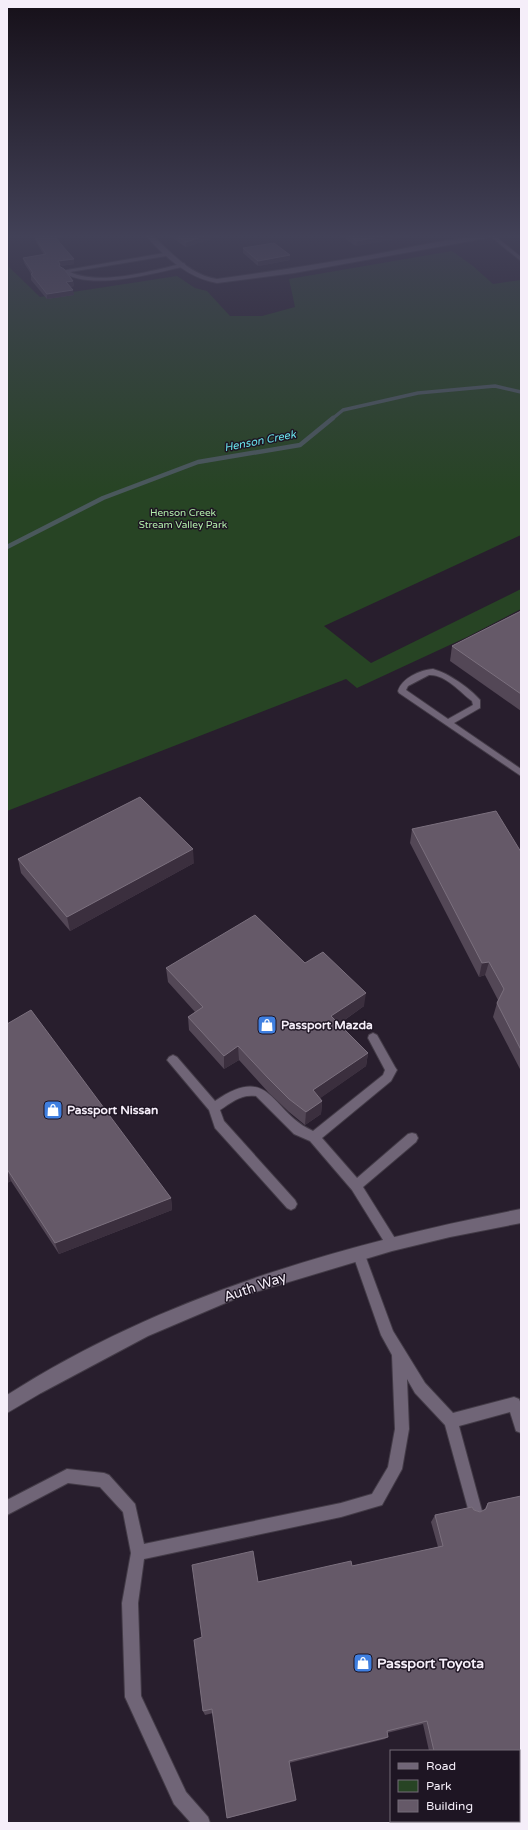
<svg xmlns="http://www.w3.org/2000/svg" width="528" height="1830" font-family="'Varela Round',sans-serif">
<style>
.green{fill:#274424}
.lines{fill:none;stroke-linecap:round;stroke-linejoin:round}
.stream-far1{stroke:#4a585c;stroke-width:3.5}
.stream{stroke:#4a585c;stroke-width:4.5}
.lane-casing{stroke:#433b47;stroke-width:2}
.street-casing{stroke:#433b47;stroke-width:2}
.secondary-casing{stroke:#433b47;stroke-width:2}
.lane{fill:#706577;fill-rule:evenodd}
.street{fill:#706577;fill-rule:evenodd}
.secondary{fill:#706577;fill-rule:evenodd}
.wall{fill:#534756}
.shaded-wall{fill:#3b2f3e}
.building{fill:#655968;stroke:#7b707e}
.labels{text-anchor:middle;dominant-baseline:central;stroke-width:3;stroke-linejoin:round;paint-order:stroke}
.far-park-label{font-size:10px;fill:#b2eeab;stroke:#1e1523}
.far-water-label{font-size:11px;font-style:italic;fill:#68e2ea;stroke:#1e1523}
.poi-label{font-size:12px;font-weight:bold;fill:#f5eef9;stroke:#1e1523;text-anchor:start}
.near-street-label{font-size:14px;fill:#f5eef9;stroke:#1e1523}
.near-poi-label{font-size:14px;font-weight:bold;fill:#f5eef9;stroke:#1e1523;text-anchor:start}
</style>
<rect width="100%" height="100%" fill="#281e2d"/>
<!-- green -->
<path class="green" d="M452 251 473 266 493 284 521 280V535L324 626 371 663 521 589V609L467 637 357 688 346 679 7 811V262L9 267 40 297 177 276 195 288 207 291 230 316H262L295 307 289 279Z"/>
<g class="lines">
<!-- stream-far1 -->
<path class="stream-far1" d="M332 419 343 410 418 393 495 386 521 392"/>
<!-- stream -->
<path class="stream" d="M7 547 103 498 198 462 300 445 333 418"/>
<!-- lane casing -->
<g class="lane-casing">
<g id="lane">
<path d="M53 236H61L55 238Z"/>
<path d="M490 236H495L521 257V261Z"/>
<path d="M170 252 172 255 70 272C100 286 152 271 184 263L186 266C155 273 89 292 61 271Z"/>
<path d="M433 669C448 673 470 688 480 700V708L454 723 521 769V776L399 693 398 691C402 678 420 670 433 669ZM429 675C445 674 460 692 472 701L473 705 448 719 406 690 408 686Z"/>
<path d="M373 1033 377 1035 395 1067 397 1070 391 1081 322 1138 357 1178 408 1134 412 1133 416 1134 418 1138 416 1142 363 1187 396 1240 398 1244 396 1248 392 1250 388 1248 352 1190 310 1141 294 1134 256 1096C241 1094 232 1102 220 1110L224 1121 295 1200 297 1204 295 1208 291 1210 287 1208 215 1128 209 1110 167 1060 169 1057 173 1055 177 1057 215 1101C272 1062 270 1112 313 1131L383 1075 385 1070 368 1038 369 1035Z"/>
<path d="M359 1249 363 1251 365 1255 393 1331 425 1383 453 1413 514 1397 519 1399 521 1404V1433L516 1431 510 1412 459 1426 482 1511 480 1516 475 1518 470 1516 445 1425 415 1393 407 1379 409 1429 402 1469 382 1505 341 1517 144 1559 138 1603 141 1696 186 1792 208 1817 210 1823H191L174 1804 125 1697 122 1603 131 1553 123 1512 100 1487 68 1483 7 1515V1500L67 1469 104 1473 109 1475 135 1504 144 1544 341 1503 372 1494 388 1467 395 1429 392 1355 381 1335 353 1255 355 1251Z"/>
</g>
</g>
<!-- street casing -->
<g class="street-casing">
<path id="street" d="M146 236H153C172 253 190 275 217 279 269 272 320 264 371 255 413 247 456 236 498 236L294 273 217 283C188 278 165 257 146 236Z"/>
</g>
<!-- secondary casing -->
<g class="secondary-casing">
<path id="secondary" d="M521 1209V1223L450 1237 392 1251 242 1296 148 1336 41 1393 7 1413V1395C162 1296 342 1244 521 1209Z"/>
</g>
<!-- lane -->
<use href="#lane" class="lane"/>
<!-- street -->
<use href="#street" class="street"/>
<!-- secondary -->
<use href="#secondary" class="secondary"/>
</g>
<!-- wall -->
<g class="wall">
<path d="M169 236H219L186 247Z"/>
<path d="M341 236H411L356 246Z"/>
<path d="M35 237 74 264 60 266 73 281 74 286 70 287 74 295 47 299 31 280V274L24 263 23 258 44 255 36 242Z"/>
<path d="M243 248 290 260 258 266 243 253Z"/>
<path d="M521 611V711L450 661 452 646Z"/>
<path d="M412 829 521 852V1071L493 1017 497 1003 498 1000 485 975 479 977 410 843Z"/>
<path d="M18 859 194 863 70 931 21 873Z"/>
<path d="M305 963 364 1006 339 1024 368 1053 366 1066 320 1098 322 1101 321 1114 305 1125 289 1112 268 1092 239 1060 224 1069 189 1030 188 1017 195 1012 168 982 166 968Z"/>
<path d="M7 1024 171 1198 172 1210 59 1254 11 1181 7 1183Z"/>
<path d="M488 1503 519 1751H429L423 1724 387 1733 388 1737 385 1739 289 1763 295 1801 228 1818H227L213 1713 205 1715 203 1711 202 1637 258 1582 352 1566 438 1547 431 1522 435 1515 474 1510 480 1512 484 1510Z"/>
</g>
<!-- shaded-wall -->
<g class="shaded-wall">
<path d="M204 236H219L186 247V242Z"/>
<path d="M384 236H411L356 246 357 241Z"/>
<path d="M290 255V260L258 266V261Z"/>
<path d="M74 259V264L60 266 61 270 60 271 58 261Z"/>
<path d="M73 281 74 286 67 288 66 282Z"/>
<path d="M73 290 74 295 47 299V294Z"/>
<path d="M193 849 194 863 70 931 67 917Z"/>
<path d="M489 962 485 975 479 977 482 963Z"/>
<path d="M366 993 364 1006 330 1030 331 1016Z"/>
<path d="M238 1046 239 1060 224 1069V1056Z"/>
<path d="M368 1053 366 1066 312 1104 313 1090Z"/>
<path d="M322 1101 321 1114 305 1125 306 1112Z"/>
<path d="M7 1169 11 1181 7 1183Z"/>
<path d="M171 1198 172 1210 59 1254 55 1243Z"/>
<path d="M296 1800 295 1801 228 1818H227Z"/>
</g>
<!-- building -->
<g class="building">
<path d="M41 236H54L74 259 58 261 60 264 59 266 64 269 73 281 66 282 73 290 47 294 31 274 33 273 23 258 46 254 35 237Z"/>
<path d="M176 236H204L186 242Z"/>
<path d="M349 236H384L357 241Z"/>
<path d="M274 243 290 255 258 261 243 248Z"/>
<path d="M521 611V694L452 646Z"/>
<path d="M140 797 193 849 67 917 18 859Z"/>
<path d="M496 811 521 852V1050L497 1003 504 989 489 962 482 963 412 829Z"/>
<path d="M255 915 305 963 323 952 366 993 331 1016 368 1053 313 1090 322 1101 306 1112 289 1099 268 1078 238 1046 224 1056 188 1017 203 1007 166 968Z"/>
<path d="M31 1010 171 1198 55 1243 7 1169V1024Z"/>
<path d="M521 1496V1800H519V1751H434L427 1721 387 1731 388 1737 289 1761 296 1800 227 1818 212 1709 203 1711 194 1640 202 1637 192 1565 253 1551 258 1582 351 1561 352 1566 443 1546 435 1515 472 1507 474 1510 480 1512 486 1509 488 1503Z"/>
</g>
<!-- sky -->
<linearGradient id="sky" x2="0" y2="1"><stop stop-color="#161019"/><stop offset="0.48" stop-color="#424157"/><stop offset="1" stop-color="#424157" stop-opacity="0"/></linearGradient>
<rect width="528" height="492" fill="url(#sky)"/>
<!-- icons -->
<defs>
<g id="shop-square" transform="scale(1)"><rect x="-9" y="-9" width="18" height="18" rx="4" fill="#3f7fe0" stroke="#1e1523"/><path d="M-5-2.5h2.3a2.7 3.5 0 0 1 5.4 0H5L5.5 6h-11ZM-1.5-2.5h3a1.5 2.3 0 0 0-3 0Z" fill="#fff"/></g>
</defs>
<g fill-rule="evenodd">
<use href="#shop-square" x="267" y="1025"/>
<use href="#shop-square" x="53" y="1110"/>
<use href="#shop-square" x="363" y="1663"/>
</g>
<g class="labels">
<!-- far-park labels -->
<g class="far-park-label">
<text x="183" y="513">Henson Creek<tspan x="183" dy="12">Stream Valley Park</tspan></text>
</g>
<!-- far-water labels -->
<g class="far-water-label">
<text transform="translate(260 441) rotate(-11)">Henson Creek</text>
</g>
<!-- poi labels -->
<g class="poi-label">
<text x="281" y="1025">Passport Mazda</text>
<text x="67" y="1110">Passport Nissan</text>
</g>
<!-- near-street labels -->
<g class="near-street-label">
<text transform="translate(255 1287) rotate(-19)">Auth Way</text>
</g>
<!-- near-poi labels -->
<g class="near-poi-label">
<text x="377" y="1663">Passport Toyota</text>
</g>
</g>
<!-- border -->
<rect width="528" height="1830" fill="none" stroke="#f5eef9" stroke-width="16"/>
<!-- legend -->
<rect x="390" y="1750" width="130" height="72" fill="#1e1523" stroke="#746c79"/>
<rect x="398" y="1763" width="20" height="6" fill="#706577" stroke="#746c79"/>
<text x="426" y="1770" font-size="12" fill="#f5eef9">Road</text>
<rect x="398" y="1780" width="20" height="12" fill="#274424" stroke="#746c79"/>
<text x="426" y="1790" font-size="12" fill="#f5eef9">Park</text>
<rect x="398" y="1800" width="20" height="12" fill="#655968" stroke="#746c79"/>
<text x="426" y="1810" font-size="12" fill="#f5eef9">Building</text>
</svg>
